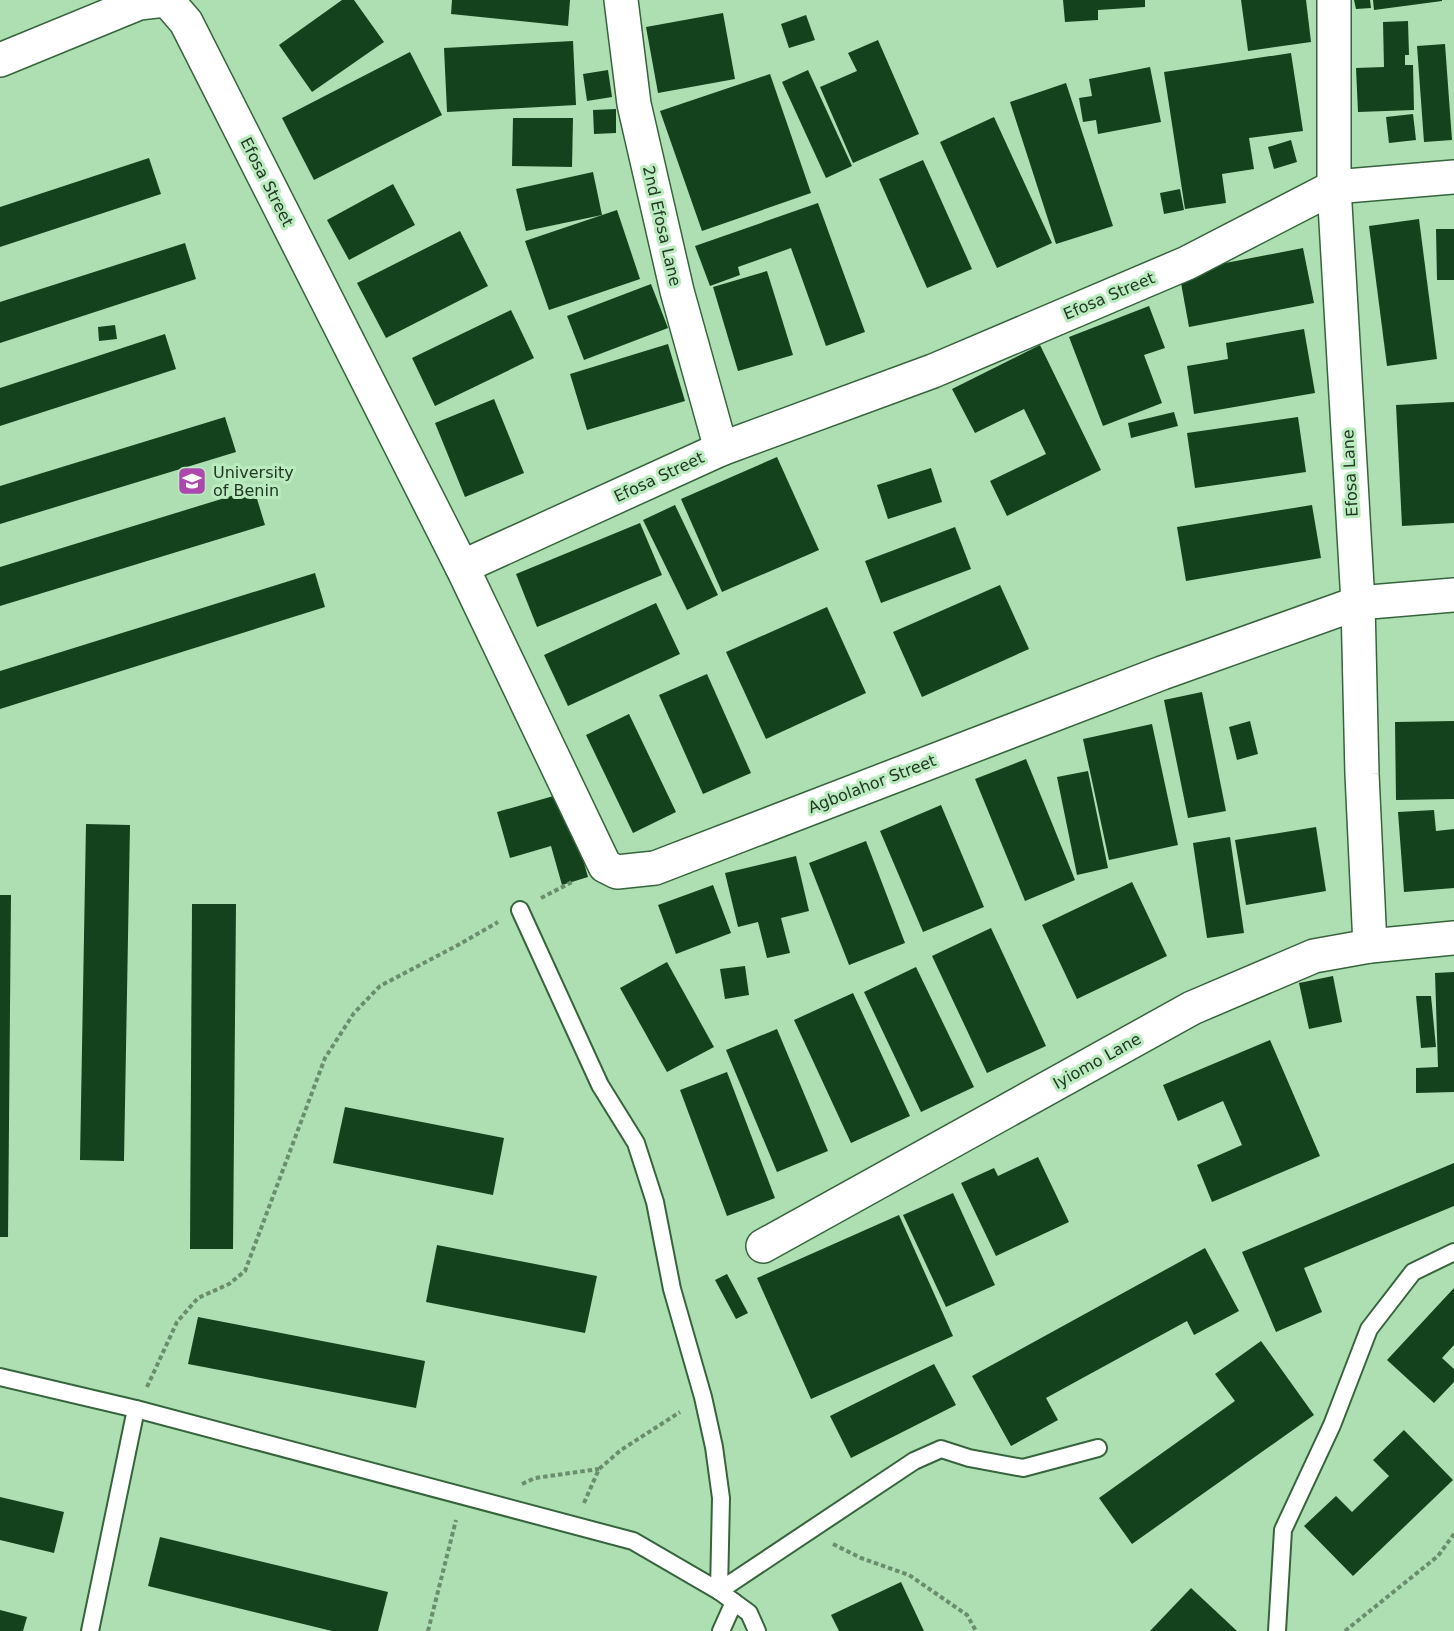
<svg xmlns="http://www.w3.org/2000/svg" width="1454" height="1631" font-family="'DejaVu Sans',sans-serif">
<style>
.building{fill:#14421d}
.lines{fill:none;stroke-linecap:round;stroke-linejoin:round}
.lane-casing{stroke:#36643c;stroke-width:20}
.street-casing{stroke:#36643c;stroke-width:36}
.path{stroke:#6a8d6d;stroke-width:4;stroke-dasharray:4.5 3;stroke-linecap:butt}
.lane{stroke:#fff;stroke-width:16}
.street{stroke:#fff;stroke-width:33}
.labels{text-anchor:middle;dominant-baseline:central;stroke-width:6;stroke-linejoin:round;paint-order:stroke}
.street-label{font-size:16px;fill:#233725;stroke:#baecbf}
.poi-label{font-size:16px;fill:#233725;stroke:#baecbf;text-anchor:start}
</style>
<rect width="100%" height="100%" fill="#addfb2"/>
<!-- building -->
<g class="building">
<path d="M342 0H354L384 42 312 92 279 45Z"/>
<path d="M452 0H570L568 26 451 14Z"/>
<path d="M1063 0H1145V7L1098 10V20L1065 22Z"/>
<path d="M1241 0H1306L1311 42 1248 51Z"/>
<path d="M1354 0H1370L1371 8 1356 9Z"/>
<path d="M1373 0H1442V1L1374 10Z"/>
<path d="M723 13 735 79 658 93 646 27Z"/>
<path d="M806 15 815 40 789 48 781 24Z"/>
<path d="M1408 21 1409 55H1405V65H1413L1414 110 1358 112 1356 68 1384 67 1383 22Z"/>
<path d="M878 40 919 134 853 163 820 87 857 71 848 53Z"/>
<path d="M573 41 576 105 447 112 444 48Z"/>
<path d="M1445 44 1452 140 1424 142 1417 46Z"/>
<path d="M410 52 442 115 314 180 282 118Z"/>
<path d="M1291 53 1303 131 1249 138 1254 169 1222 174 1226 203 1185 209 1164 72Z"/>
<path d="M1150 67 1161 122 1098 134 1096 120 1083 122 1079 98 1092 96 1089 79Z"/>
<path d="M608 70 612 97 587 101 583 74Z"/>
<path d="M808 70 852 166 826 178 782 82Z"/>
<path d="M770 74 811 193 702 231 660 111Z"/>
<path d="M1066 83 1113 226 1056 244 1010 102Z"/>
<path d="M616 109V133L594 134 593 110Z"/>
<path d="M1413 114 1416 140 1389 143 1386 117Z"/>
<path d="M994 117 1052 243 997 268 940 142Z"/>
<path d="M513 118H573L572 167 512 166Z"/>
<path d="M1291 140 1297 162 1274 169 1268 147Z"/>
<path d="M149 158 161 194 0 247V207Z"/>
<path d="M923 160 972 269 927 288 879 179Z"/>
<path d="M593 172 602 215 526 231 516 189Z"/>
<path d="M393 184 415 225 349 260 327 220Z"/>
<path d="M1180 189 1184 210 1164 214 1160 193Z"/>
<path d="M818 203 865 332 826 346 791 248 738 267 740 275 710 286 695 246Z"/>
<path d="M617 210 640 279 549 310 525 241Z"/>
<path d="M1419 219 1437 359 1387 366 1369 226Z"/>
<path d="M1436 229H1454V280H1437Z"/>
<path d="M460 231 488 286 386 338 357 283Z"/>
<path d="M185 243 196 279 0 343V302Z"/>
<path d="M1303 248 1314 303 1189 327 1179 272Z"/>
<path d="M767 271 793 355 738 371 713 287Z"/>
<path d="M651 284 668 328 584 360 567 316Z"/>
<path d="M1149 306 1165 348 1144 355 1162 403 1103 426 1069 337Z"/>
<path d="M511 310 534 358 435 406 412 358Z"/>
<path d="M115 325 117 339 99 341 98 327Z"/>
<path d="M1304 329 1315 393 1194 414 1187 366 1228 359 1226 343Z"/>
<path d="M165 334 176 369 0 426V388Z"/>
<path d="M668 344 685 401 587 430 570 374Z"/>
<path d="M1040 345 1101 470 1007 516 990 481 1046 454 1024 409 975 433 952 389Z"/>
<path d="M494 399 524 473 465 497 435 423Z"/>
<path d="M1454 402V523L1402 526 1396 405Z"/>
<path d="M1174 412 1178 426 1131 438 1128 423Z"/>
<path d="M225 417 236 452 0 524V486Z"/>
<path d="M1298 417 1306 472 1195 488 1187 433Z"/>
<path d="M777 457 819 550 722 592 681 499Z"/>
<path d="M931 468 942 502 888 519 877 485Z"/>
<path d="M254 489 265 525 0 606V567Z"/>
<path d="M675 505 718 595 687 610 643 520Z"/>
<path d="M1312 505 1321 558 1186 581 1177 527Z"/>
<path d="M640 523 662 575 537 627 516 574Z"/>
<path d="M955 527 971 569 881 603 865 561Z"/>
<path d="M315 573 325 607 0 709V671Z"/>
<path d="M1000 585 1029 649 922 697 893 632Z"/>
<path d="M656 603 680 654 568 706 544 655Z"/>
<path d="M827 607 866 693 766 739 726 652Z"/>
<path d="M707 674 751 773 703 794 659 695Z"/>
<path d="M1202 692 1226 811 1188 818 1164 700Z"/>
<path d="M629 714 676 812 633 833 586 735Z"/>
<path d="M1250 721 1258 754 1237 760 1229 727Z"/>
<path d="M1454 721V799L1396 800 1395 722Z"/>
<path d="M1152 724 1178 845 1109 860 1083 739Z"/>
<path d="M1026 759 1075 880 1025 901 975 779Z"/>
<path d="M1088 771 1108 868 1077 875 1057 777Z"/>
<path d="M564 793 588 877 562 885 551 846 510 858 497 812Z"/>
<path d="M941 805 984 907 923 932 880 831Z"/>
<path d="M1434 810 1436 831 1454 829V888L1404 892 1398 812Z"/>
<path d="M86 824 130 825 124 1161 80 1160Z"/>
<path d="M1316 827 1326 891 1246 905 1235 840Z"/>
<path d="M1230 837 1244 933 1207 938 1193 843Z"/>
<path d="M866 841 905 943 849 965 809 863Z"/>
<path d="M796 856 809 911 781 918 790 953 767 958 758 922 738 927 725 873Z"/>
<path d="M1132 882 1167 956 1077 999 1042 925Z"/>
<path d="M713 885 731 933 676 954 658 905Z"/>
<path d="M0 895H11L8 1237H0Z"/>
<path d="M192 904H236L233 1249H190Z"/>
<path d="M991 928 1046 1046 987 1073 932 956Z"/>
<path d="M667 962 714 1047 667 1072 620 988Z"/>
<path d="M745 966 749 995 725 999 720 969Z"/>
<path d="M916 967 974 1087 921 1112 864 992Z"/>
<path d="M1454 972V1092L1416 1093V1068L1438 1067 1435 973Z"/>
<path d="M1333 976 1342 1022 1309 1029 1299 983Z"/>
<path d="M853 993 910 1116 851 1143 794 1020Z"/>
<path d="M1416 996H1431L1436 1047 1421 1048Z"/>
<path d="M777 1029 828 1151 777 1172 726 1050Z"/>
<path d="M1270 1040 1320 1156 1212 1202 1197 1165 1242 1145 1223 1101 1178 1121 1163 1085Z"/>
<path d="M727 1072 775 1198 727 1216 680 1090Z"/>
<path d="M345 1107 504 1138 493 1195 333 1163Z"/>
<path d="M1038 1157 1069 1222 996 1256 961 1183 994 1168 998 1176Z"/>
<path d="M1454 1163V1206L1304 1268 1322 1312 1276 1332 1242 1252Z"/>
<path d="M953 1193 995 1285 946 1307 903 1215Z"/>
<path d="M899 1215 953 1336 811 1399 757 1278Z"/>
<path d="M437 1245 597 1276 585 1333 426 1302Z"/>
<path d="M1205 1248 1239 1311 1194 1335 1187 1321 1046 1398 1058 1420 1011 1446 972 1376Z"/>
<path d="M727 1274 748 1313 736 1319 715 1280Z"/>
<path d="M1454 1288V1345L1442 1358 1454 1369V1382L1434 1403 1387 1360Z"/>
<path d="M198 1317 425 1361 416 1408 188 1364Z"/>
<path d="M1261 1341 1314 1415 1132 1544 1099 1498 1235 1401 1215 1374Z"/>
<path d="M934 1364 956 1405 851 1458 830 1416Z"/>
<path d="M1404 1430 1453 1480 1353 1576 1304 1526 1336 1496 1352 1512 1389 1476 1373 1460Z"/>
<path d="M0 1497 64 1512 54 1553 0 1540Z"/>
<path d="M160 1537 388 1592 378 1631H332L148 1586Z"/>
<path d="M901 1582 924 1631H839L831 1615Z"/>
<path d="M1191 1588 1237 1631H1150Z"/>
<path d="M0 1610 27 1617 23 1631H0Z"/>
</g>
<g class="lines">
<!-- lane casing -->
<g class="lane-casing">
<g id="lane">
<path d="M520 910 600 1085 636 1143 655 1202 672 1289 703 1397 714 1447 721 1498 719 1591"/>
<path d="M0 1377 136 1409 633 1541 719 1591 749 1613 757 1631"/>
<path d="M719 1591 914 1461 941 1449 969 1458 1023 1468 1098 1448"/>
<path d="M90 1631 136 1409"/>
<path d="M721 1631 734 1602"/>
<path d="M1277 1631 1283 1530 1332 1425 1369 1329 1413 1272 1454 1252"/>
</g>
</g>
<!-- street casing -->
<g class="street-casing">
<g id="street">
<path d="M167 0 186 22 462 567 605 866 617 872 655 868 1162 673 1358 603 1454 595"/>
<path d="M621 0 634 104 677 291 721 449"/>
<path d="M1334 0V187L1358 603 1362 774 1370 946"/>
<path d="M0 60 139 3 165 0"/>
<path d="M462 567 721 449 933 371 1187 263 1334 187 1454 177"/>
<path d="M763 1246 1192 1008 1314 956 1370 946 1454 938"/>
</g>
</g>
<!-- path -->
<g class="path">
<path d="M541 898 574 881"/>
<path d="M147 1387 177 1322 198 1298 229 1284 245 1271 325 1058 354 1013 380 986 458 945 498 922"/>
<path d="M522 1484 535 1478 599 1469"/>
<path d="M584 1503 599 1469 621 1450 680 1412"/>
<path d="M833 1544 861 1558 909 1575 967 1615 976 1631"/>
<path d="M428 1631 456 1520"/>
<path d="M1345 1631 1438 1556 1454 1534"/>
</g>
<!-- lane -->
<use href="#lane" class="lane"/>
<!-- street -->
<use href="#street" class="street"/>
</g>
<!-- icons -->
<defs>
<g id="university-square" transform="scale(1.5)"><rect x="-9" y="-9" width="18" height="18" rx="4" fill="#ad49ae" stroke="#baecbf"/><path d="M0-5L7-2L0 1L-7-2ZM-4 1L0 2.5L4 1V4Q0 6-4 4Z" fill="#fff"/></g>
</defs>
<g fill-rule="evenodd">
<use href="#university-square" x="192" y="481"/>
</g>
<g class="labels">
<!-- street labels -->
<g class="street-label">
<text transform="translate(267 182) rotate(63)">Efosa Street</text>
<text transform="translate(662 226) rotate(77)">2nd Efosa Lane</text>
<text transform="translate(1109 296) rotate(-23)">Efosa Street</text>
<text transform="translate(1350 473) rotate(-93)">Efosa Lane</text>
<text transform="translate(659 477) rotate(-25)">Efosa Street</text>
<text transform="translate(872 784) rotate(-21)">Agbolahor Street</text>
<text transform="translate(1097 1061) rotate(-29)">Iyiomo Lane</text>
</g>
<!-- poi labels -->
<g class="poi-label">
<text x="213" y="472">University<tspan x="213" dy="18">of Benin</tspan></text>
</g>
</g>
</svg>
